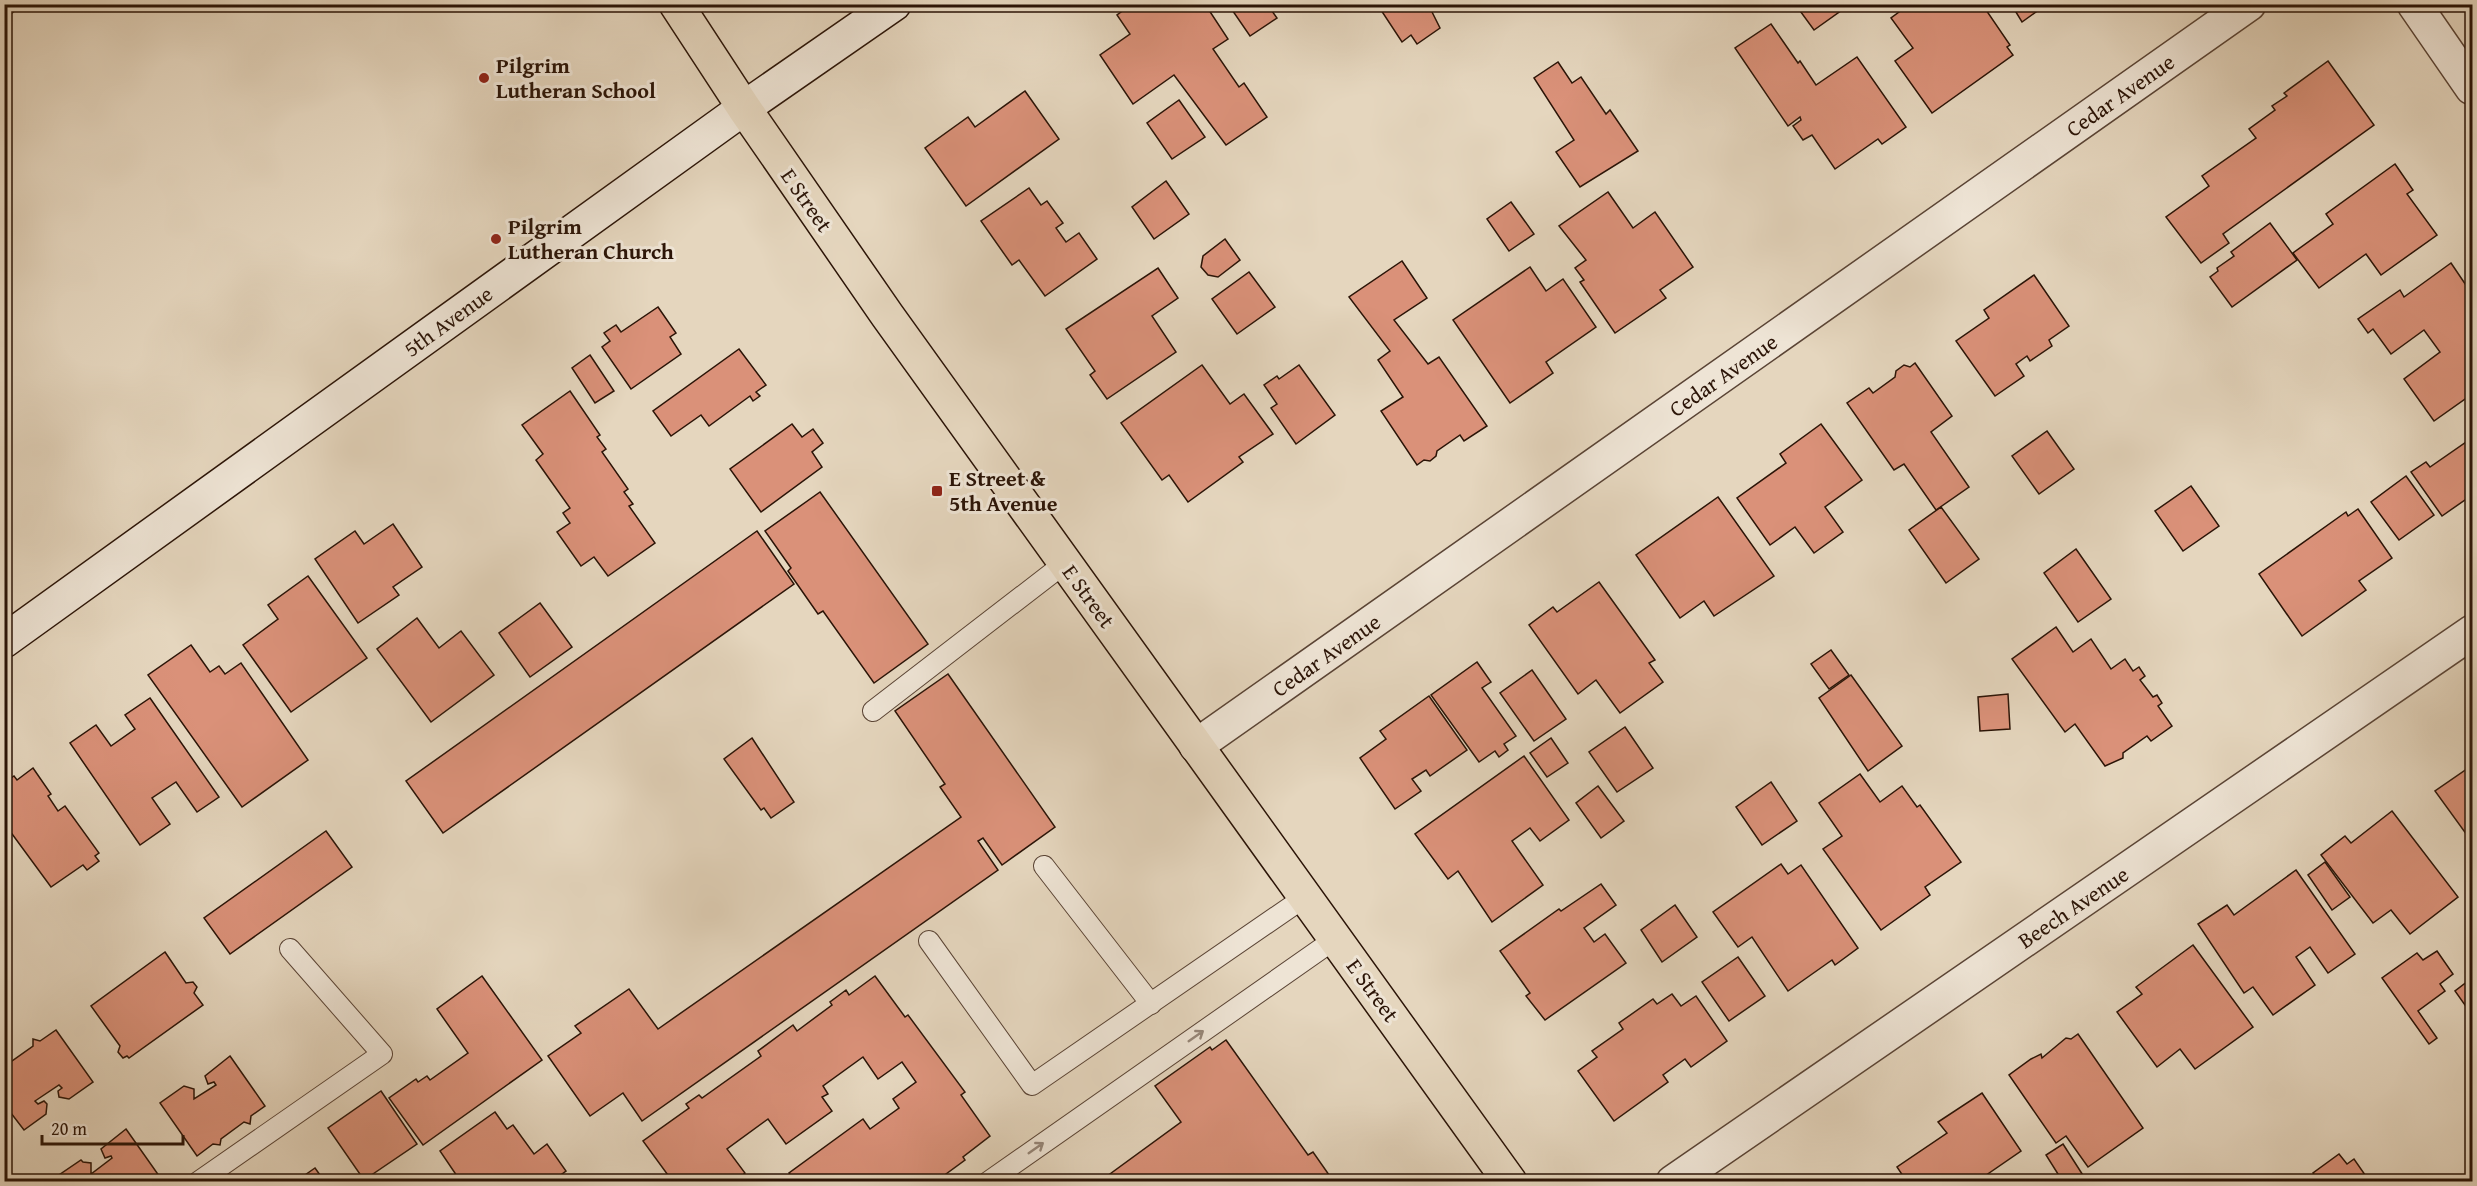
<svg xmlns="http://www.w3.org/2000/svg" width="2477" height="1186" font-family="'Gentium Book Plus',serif">
<style>
.building{fill:#da9179;stroke:#2b1407;stroke-width:1.5}
.lines{fill:none;stroke-linecap:round;stroke-linejoin:round}
.lane-casing{stroke:#5a4435;stroke-width:22}
.street-casing{stroke:#5a4435;stroke-width:36}
.secondary-casing{stroke:#2b1407;stroke-width:36}
.primary-casing{stroke:#2b1407;stroke-width:36}
.lane{stroke:#eee4d5;stroke-width:20}
.street{stroke:#eee4d5;stroke-width:33}
.secondary{stroke:#eee4d5;stroke-width:33}
.primary{stroke:#e5d6be;stroke-width:33}
.oneway{stroke:#968678}
.poi-dot{fill:#8f2418;stroke:#eee4d5;stroke-width:2}
.labels{text-anchor:middle;dominant-baseline:central;stroke-width:6;stroke-linejoin:round;paint-order:stroke}
.poi-label{font-size:22px;font-weight:bold;fill:#2b1407;stroke:#eee4d5;text-anchor:start}
.street-label{font-size:22px;fill:#2b1407;stroke:#eee4d5}
</style>
<rect width="100%" height="100%" fill="#e5d6be"/>
<filter id="stains"><feTurbulence type="fractalNoise" baseFrequency=".00333" numOctaves="4"/><feColorMatrix values="0 0 0 0 .2 0 0 0 0 .09 0 0 0 0 .02 0 0 0 .5 -.17"/></filter>
<radialGradient id="worn" r=".72"><stop offset=".6" stop-color="#630" stop-opacity="0"/><stop offset="1" stop-color="#630" stop-opacity=".3"/></radialGradient>
<!-- building -->
<g class="building">
<path d="M1132 4H1205L1228 39 1213 49 1239 87 1244 83 1267 117 1226 145 1174 75 1133 104 1100 55 1130 34 1117 15Z"/>
<path d="M1228 4H1267L1277 18 1250 36Z"/>
<path d="M1377 4H1428L1440 28 1417 44 1411 35 1402 42Z"/>
<path d="M1795 4H1849V5L1814 30Z"/>
<path d="M1910 4H1942L1944 8 1950 4H1982L2010 45 2007 47 2013 55 1932 113 1895 61 1913 48 1891 18Z"/>
<path d="M2011 4H2047L2022 22Z"/>
<path d="M1771 24 1798 63 1800 61 1816 85 1857 57 1906 127 1882 144 1878 139 1835 169 1812 135 1803 140 1793 126 1801 120 1800 117 1788 126 1735 48Z"/>
<path d="M2328 61 2374 125 2223 234 2229 243 2201 263 2166 217 2209 186 2202 176 2256 138 2249 129 2275 110 2272 106 2287 96 2284 93Z"/>
<path d="M1558 62 1572 83 1581 77 1606 114 1610 110 1638 151 1580 187 1556 152 1574 140 1534 78Z"/>
<path d="M1025 91 1059 139 966 206 925 148 968 117 975 127Z"/>
<path d="M1179 100 1205 137 1172 159 1147 123Z"/>
<path d="M2395 164 2413 190 2407 194 2437 235 2381 275 2366 254 2319 288 2293 253 2333 224 2326 214Z"/>
<path d="M1166 181 1189 214 1154 239 1132 207Z"/>
<path d="M1029 188 1041 205 1047 201 1063 223 1056 228 1066 242 1079 233 1097 259 1045 296 1019 260 1012 265 981 221Z"/>
<path d="M1608 192 1633 228 1655 212 1693 267 1660 290 1666 298 1615 333 1580 282 1584 280 1575 268 1586 260 1559 226Z"/>
<path d="M1511 202 1534 234 1509 251 1487 219Z"/>
<path d="M2270 223 2297 260 2232 307 2210 277 2218 271 2217 268 2234 256 2231 252Z"/>
<path d="M1225 239 1240 260 1218 277 1208 275 1201 267 1203 256Z"/>
<path d="M1402 261 1427 298 1394 320 1428 364 1439 357 1487 426 1464 441 1460 435 1437 451 1436 456 1430 461 1424 460 1417 465 1381 411 1403 397 1378 360 1390 351 1349 297Z"/>
<path d="M2451 263 2472 294V394L2434 421 2404 379 2440 352 2424 330 2391 354 2373 329 2368 333 2358 319 2400 290 2404 297Z"/>
<path d="M1530 267 1546 291 1563 279 1596 327 1546 362 1553 373 1510 403 1453 320Z"/>
<path d="M1158 268 1178 298 1152 316 1176 352 1107 399 1090 375 1095 371 1066 329Z"/>
<path d="M1249 272 1275 307 1237 334 1212 299Z"/>
<path d="M2034 275 2069 326 2049 340 2052 346 2030 361 2027 356 2016 364 2024 376 1995 396 1956 341 1989 318 1984 310Z"/>
<path d="M658 307 676 333 670 337 681 354 631 389 602 347 610 341 604 333 616 325 621 332Z"/>
<path d="M739 349 766 385 756 392 760 396 753 401 750 396 709 426 701 415 671 436 653 411Z"/>
<path d="M590 355 614 391 595 403 572 368Z"/>
<path d="M1915 363 1952 416 1931 432 1969 487 1936 510 1904 464 1894 470 1847 403 1869 388 1873 393 1895 377 1896 371 1904 365 1910 367Z"/>
<path d="M1202 365 1230 404 1244 394 1273 434 1239 457 1243 462 1188 502 1169 475 1162 480 1121 423Z"/>
<path d="M1299 365 1335 415 1296 444 1271 408 1277 404 1264 385 1277 376 1279 379Z"/>
<path d="M570 391 600 435 597 437 606 449 602 452 628 489 624 492 633 504 629 506 655 543 608 576 594 557 581 566 557 532 570 523 563 513 570 508 536 460 543 454 522 425Z"/>
<path d="M792 424 802 437 813 429 823 443 812 452 822 467 761 512 730 469Z"/>
<path d="M1821 424 1862 480 1825 507 1843 532 1814 553 1795 527 1770 545 1737 498 1786 463 1780 454Z"/>
<path d="M2047 431 2074 469 2039 494 2012 456Z"/>
<path d="M2472 438V495L2442 516 2411 472 2426 462 2430 467Z"/>
<path d="M2406 476 2434 515 2399 540 2371 502Z"/>
<path d="M2191 486 2219 526 2183 551 2155 511Z"/>
<path d="M820 492 928 644 874 683 823 611 818 614 788 571 791 568 765 531Z"/>
<path d="M1718 497 1774 576 1714 616 1704 601 1680 618 1636 555Z"/>
<path d="M1941 507 1979 559 1946 583 1909 530Z"/>
<path d="M2358 509 2392 558 2359 581 2366 590 2302 636 2259 574 2346 512 2348 516Z"/>
<path d="M393 524 422 567 393 587 399 595 358 623 315 559 355 531 364 544Z"/>
<path d="M757 531 794 584 443 833 406 781Z"/>
<path d="M2076 549 2111 599 2078 622 2044 573Z"/>
<path d="M308 576 367 658 291 712 243 645 278 619 268 605Z"/>
<path d="M1599 582 1655 660 1649 663 1663 682 1620 713 1596 680 1578 694 1529 625 1553 607 1557 612Z"/>
<path d="M540 603 572 647 530 677 499 633Z"/>
<path d="M417 618 439 648 461 631 494 675 431 722 377 649Z"/>
<path d="M2056 627 2073 652 2091 639 2111 669 2125 659 2133 671 2139 667 2145 676 2140 680 2153 697 2157 695 2162 703 2158 706 2172 726 2151 741 2147 736 2123 753V758L2105 766 2075 724 2065 732 2012 659Z"/>
<path d="M191 645 210 672 219 666 225 674 241 663 308 760 242 807 148 675Z"/>
<path d="M1831 650 1849 675 1829 689 1811 664Z"/>
<path d="M1477 662 1491 682 1482 688 1516 736 1504 744 1508 750 1499 757 1495 751 1479 762 1431 695Z"/>
<path d="M1532 670 1566 719 1534 741 1500 693Z"/>
<path d="M948 674 1055 827 1002 865 983 838 978 841 998 870 642 1121 623 1093 590 1116 548 1056 581 1033 575 1026 629 989 658 1029 961 817 940 787 945 784 895 711Z"/>
<path d="M1851 675 1902 746 1868 771 1819 698Z"/>
<path d="M2008 694 2010 729 1980 731 1978 697Z"/>
<path d="M1429 696 1467 750 1430 776 1426 770 1412 779 1421 791 1395 809 1360 758 1386 739 1380 731Z"/>
<path d="M150 698 219 797 197 812 176 782 152 798 170 824 140 845 70 743 96 725 111 746 135 729 125 715Z"/>
<path d="M1625 727 1653 768 1617 792 1589 752Z"/>
<path d="M752 738 794 802 771 818 764 808 761 810 724 759Z"/>
<path d="M1551 738 1568 763 1547 777 1530 753Z"/>
<path d="M2472 754V842L2435 791 2471 766 2466 759Z"/>
<path d="M1524 756 1569 820 1540 841 1530 828 1512 841 1543 885 1492 922 1458 871 1448 879 1415 834Z"/>
<path d="M33 768 51 794 48 796 58 811 65 806 99 853 95 856 99 861 87 870 83 865 51 887 4 823V783L14 776 17 780Z"/>
<path d="M1860 774 1880 802 1902 786 1917 807 1920 805 1961 862 1925 887 1930 895 1881 930 1823 849 1842 836 1819 803Z"/>
<path d="M1771 782 1797 821 1762 845 1736 807Z"/>
<path d="M1598 786 1624 821 1601 838 1576 803Z"/>
<path d="M2392 811 2458 897 2410 934 2391 910 2373 923 2321 855 2345 836 2351 843Z"/>
<path d="M326 831 352 867 230 954 204 918Z"/>
<path d="M2325 862 2350 897 2332 910 2308 875Z"/>
<path d="M1781 864 1788 874 1801 865 1858 948 1835 965 1832 960 1788 991 1752 937 1738 947 1713 912Z"/>
<path d="M2296 870 2355 954 2328 973 2310 947 2296 957 2315 985 2273 1015 2253 987 2244 993 2198 924 2227 905 2234 915Z"/>
<path d="M1601 884 1616 905 1584 928 1594 942 1605 934 1626 963 1545 1020 1526 996 1530 993 1500 951 1559 909 1561 911Z"/>
<path d="M1675 905 1697 937 1662 962 1641 930Z"/>
<path d="M2193 945 2253 1027 2195 1069 2180 1049 2157 1067 2117 1012 2142 994 2136 987Z"/>
<path d="M2437 951 2453 974 2440 984 2445 991 2418 1011 2437 1038 2429 1044 2382 978 2417 953 2423 960Z"/>
<path d="M165 952 186 983 193 982 197 987 194 993 203 1005 129 1058 127 1056 123 1058 118 1052 120 1046 91 1006Z"/>
<path d="M1738 957 1765 996 1729 1021 1702 982Z"/>
<path d="M482 976 542 1060 423 1145 389 1098 416 1079 418 1082 427 1076 430 1080 468 1053 437 1009Z"/>
<path d="M875 976 905 1017 908 1015 965 1092 961 1095 990 1136 963 1157 965 1160 935 1182H795L789 1173 863 1119 870 1129 899 1108 893 1099 916 1082 902 1062 878 1079 863 1057 823 1086 828 1094 822 1097 832 1111 786 1144 768 1119 727 1149 745 1173 733 1182H673L643 1141 689 1108 686 1104 699 1095 702 1098 761 1056 758 1051 793 1025 797 1031 832 1005 830 1002 846 990 849 995Z"/>
<path d="M2472 978V1015L2455 991Z"/>
<path d="M1672 994 1681 1006 1696 996 1727 1041 1691 1067 1685 1059 1663 1075 1668 1082 1614 1121 1578 1071 1597 1057 1592 1051 1623 1029 1619 1023 1653 999 1657 1004Z"/>
<path d="M56 1030 93 1082 69 1099 59 1097 58 1091 62 1088 59 1085 35 1101 38 1104 44 1101 47 1104 46 1114 24 1130 4 1104V1060L9 1063 33 1046V1039L40 1041Z"/>
<path d="M2078 1034 2143 1128 2088 1167 2066 1136 2056 1143 2009 1075 2031 1059 2041 1054 2042 1058 2066 1038 2071 1039Z"/>
<path d="M1226 1040 1308 1155 1313 1152 1334 1182H1099L1181 1122 1155 1086 1210 1047 1212 1050Z"/>
<path d="M230 1056 265 1106 251 1116 250 1124 244 1122 221 1139 220 1145 213 1144 197 1156 160 1103 184 1086 194 1089V1099L216 1085 214 1082 208 1084 205 1076Z"/>
<path d="M381 1091 417 1144 364 1180 328 1128Z"/>
<path d="M1982 1093 2021 1151 1976 1182H1907L1897 1167 1947 1133 1938 1122Z"/>
<path d="M495 1112 507 1129 513 1125 534 1154 547 1144 566 1171 551 1182H461L440 1151Z"/>
<path d="M126 1129 162 1180 59 1182 56 1177 81 1160 83 1162 91 1163V1174L112 1158 111 1156 105 1158 101 1149Z"/>
<path d="M2063 1144 2086 1180 2084 1182H2063L2046 1155Z"/>
<path d="M2339 1154 2347 1164 2354 1159 2370 1182H2319L2313 1173Z"/>
<path d="M315 1168 325 1182H295Z"/>
</g>
<g class="lines">
<!-- lane casing -->
<g class="lane-casing">
<g id="lane">
<path d="M4 6 7 4"/>
<path d="M873 711 1065 563"/>
<path d="M1044 866 1151 1004"/>
<path d="M929 941 1032 1085 1305 897"/>
<path d="M198 1182 382 1054 290 949"/>
<path d="M988 1182 1335 939"/>
</g>
</g>
<!-- street casing -->
<g class="street-casing">
<g id="street">
<path d="M2414 4 2472 88"/>
<path d="M1196 746 2249 4"/>
<path d="M1673 1182 2472 632"/>
</g>
</g>
<!-- secondary casing -->
<g class="secondary-casing">
<path id="secondary" d="M4 641 744 108 894 4"/>
</g>
<!-- primary casing -->
<g class="primary-casing">
<path id="primary" d="M676 4 744 108 887 315 1510 1182"/>
</g>
<!-- lane -->
<use href="#lane" class="lane"/>
<!-- street -->
<use href="#street" class="street"/>
<!-- secondary -->
<use href="#secondary" class="secondary"/>
<!-- primary -->
<use href="#primary" class="primary"/>
</g>
<!-- one-way arrows -->
<defs><path id="oneway-shaft" d="M-6 0H5M1.5-3L5.5 0L1.5 3" fill="none" stroke-width="1.6" stroke-linecap="round" stroke-linejoin="round" transform="scale(1.5)"/></defs>
<g class="oneway">
<use href="#oneway-shaft" transform="translate(1196 1036) rotate(-35)"/>
<use href="#oneway-shaft" transform="translate(1036 1148) rotate(-35)"/>
</g>
<!-- markers -->
<g class="poi-dot">
<circle cx="484" cy="78" r="6"/>
<circle cx="496" cy="239" r="6"/>
<rect x="931" y="485" width="12" height="12" rx="3"/>
</g>
<g class="labels">
<!-- poi labels -->
<g class="poi-label">
<text x="496" y="65">Pilgrim<tspan x="496" dy="25">Lutheran School</tspan></text>
<text x="508" y="226">Pilgrim<tspan x="508" dy="25">Lutheran Church</tspan></text>
<text x="949" y="478">E Street &amp;<tspan x="949" dy="25">5th Avenue</tspan></text>
</g>
<!-- street labels -->
<g class="street-label">
<text transform="translate(2120 95) rotate(-35)">Cedar Avenue</text>
<text transform="translate(807 200) rotate(55)">E Street</text>
<text transform="translate(448 321) rotate(-36)">5th Avenue</text>
<text transform="translate(1723 375) rotate(-35)">Cedar Avenue</text>
<text transform="translate(1089 596) rotate(54)">E Street</text>
<text transform="translate(1326 655) rotate(-35)">Cedar Avenue</text>
<text transform="translate(2073 907) rotate(-34)">Beech Avenue</text>
<text transform="translate(1373 990) rotate(54)">E Street</text>
</g>
</g>
<!-- margin -->
<rect width="2477" height="1186" fill="none" stroke="#e5d6be" stroke-width="24"/>
<rect x="6" y="6" width="2465" height="1174" fill="none" stroke="#2b1407" stroke-width="3"/>
<rect x="12" y="12" width="2453" height="1162" fill="none" stroke="#2b1407" stroke-width="1.5"/>
<!-- scale -->
<path d="M42 1135v9h141v-9" fill="none" stroke="#2b1407" stroke-width="3"/>
<text x="51" y="1135" font-size="18" fill="#2b1407" stroke="#eee4d5" stroke-width="4.5" paint-order="stroke">20 m</text>
<rect width="100%" height="100%" filter="url(#stains)"/>
<rect width="100%" height="100%" fill="url(#worn)"/>
</svg>
